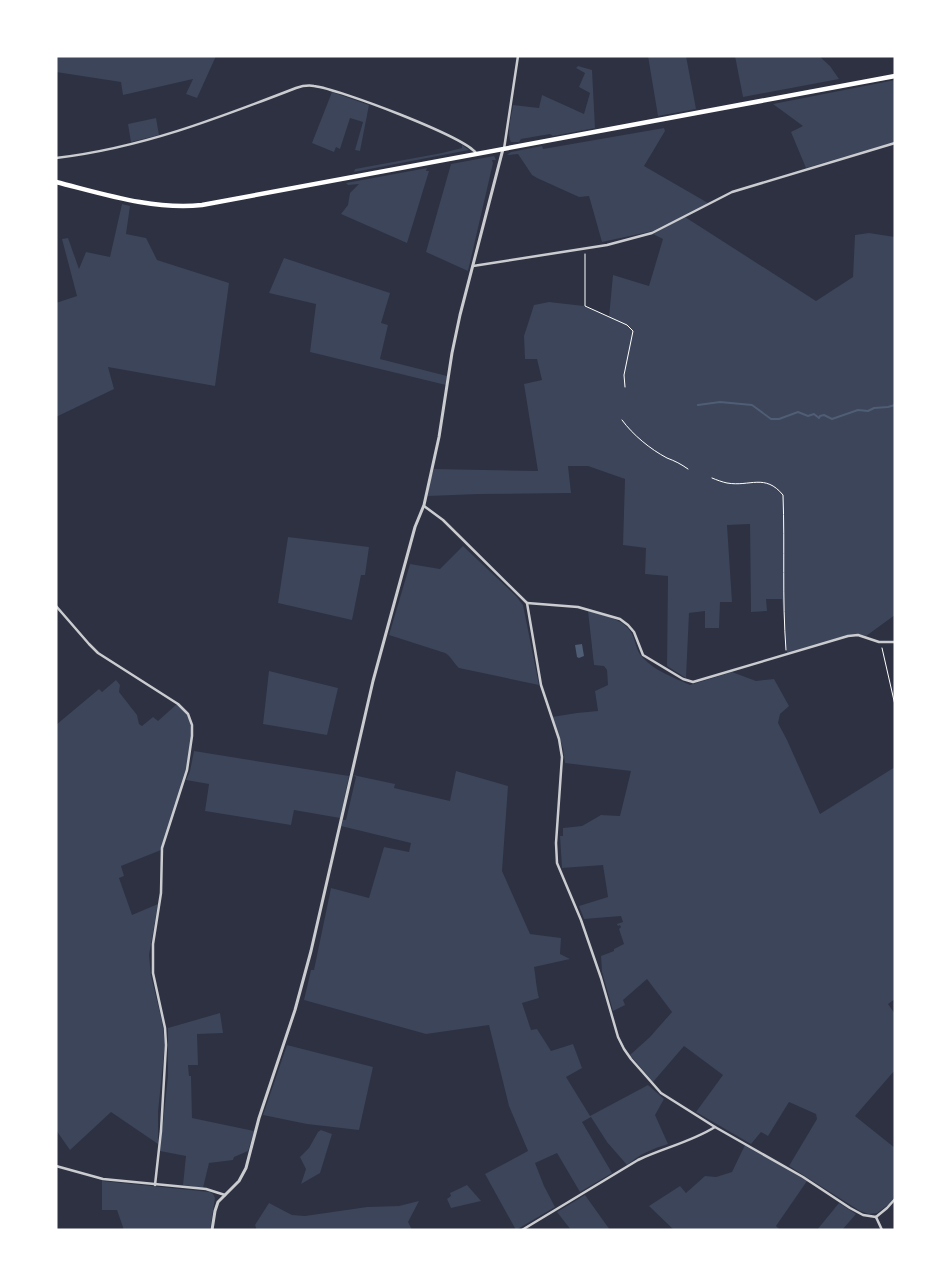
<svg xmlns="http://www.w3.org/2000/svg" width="951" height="1286" font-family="Lato,sans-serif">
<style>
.green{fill:#3c4559}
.water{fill:#4f5d75}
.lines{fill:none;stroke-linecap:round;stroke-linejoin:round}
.stream{stroke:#4f5d75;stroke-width:2}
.path{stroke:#fff;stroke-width:1}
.minor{stroke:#caccd0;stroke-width:2.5}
.tertiary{stroke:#caccd0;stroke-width:3}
.primary{stroke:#fff;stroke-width:4.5}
</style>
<rect width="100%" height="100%" fill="#2d3142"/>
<!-- green -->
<g class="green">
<path d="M56 56H216L197 98 186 94 193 79 123 95 121 82 56 72Z"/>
<path d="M648 56H686L696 109 658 116Z"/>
<path d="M735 56H819L830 66 839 79 743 97Z"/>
<path d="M578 66 592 70 595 128 553 136 550 134 521 139 519 142H511C506 132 512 115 513 105L539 108 542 95 584 114 590 93 579 87 585 73 576 68Z"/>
<path d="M895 80V142L806 168 791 132 803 126 773 104Z"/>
<path d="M332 92 369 105 360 151 355 150 363 122 350 118 340 149 336 147 334 152 312 143Z"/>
<path d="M156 118 159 135 131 142 128 124Z"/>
<path d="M664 128 665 131 644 166 708 203 653 231 602 242 589 196 579 197 537 178 532 175 518 154 507 155 511 152 542 146 543 149Z"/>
<path d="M462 145 469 150 354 172 355 169 442 153 462 148Z"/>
<path d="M494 156 496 160H492L493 163 468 271 426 252 451 164Z"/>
<path d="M427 168 426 171H429L407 243 341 214 348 205 350 193 359 184 348 185 346 183Z"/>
<path d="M122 204 130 206 126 234 146 238 157 260 229 283 215 386 108 367 114 389 56 417V303L77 296 62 239 68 238 79 269 86 252 110 257Z"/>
<path d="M685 217 816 301 853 277 855 235 869 233 895 237V615L866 636 857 634 847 635 787 653 782 599H766L767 611 751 612 750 524 727 525 732 602H720L719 628H705V611L689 613 686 678 667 666 668 576 645 574 646 548 623 545 625 479 588 466H568L571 493 479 494 428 496 429 484 434 469 538 471 524 384 542 380 537 359H525L524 336 534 305 549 302 584 306 609 317 613 275 649 286 663 239 653 234Z"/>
<path d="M284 258 390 293 381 323 388 325 380 359 447 376 446 385 310 352 316 304 269 293Z"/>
<path d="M288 537 369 547 365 575H361L352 620 278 603Z"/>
<path d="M463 546 516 596 523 605 539 685 459 668C453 663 452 657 445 653L389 635 410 564 440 569Z"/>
<path d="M588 611C603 615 625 619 632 634 636 642 636 651 643 658 655 671 675 678 690 685L732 672 756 681 774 679 789 706 780 714 778 723 787 740 820 814 895 767V999L888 1004 895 1014V1070L855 1116 895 1148V1196L889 1204 877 1213 869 1214 860 1211 789 1166 817 1119 816 1114 789 1102 768 1136 761 1132 751 1144 696 1112 723 1075 684 1046 653 1082 630 1055 650 1037 672 1012 647 979 623 1000 625 1005 613 1011 602 972 601 956 614 951V949L624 944 619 929 621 927 620 925 618 926 617 924 623 922 621 916 584 919 579 906 608 897 603 865 562 868 560 836H563V828L582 826 601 815 620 816 631 771 565 763 563 748 552 717 577 713 598 711 595 691 608 685 607 670 604 666 594 665Z"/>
<path d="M269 671 338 688 327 735 263 724Z"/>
<path d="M116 680 120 685 119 692 137 715 139 724 142 726 153 717 158 721 177 704C181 709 187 713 189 719 199 751 171 818 161 850L121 866 124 876 119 878 132 915 158 904 149 955 151 976 162 1021 165 1043 158 1112V1144L111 1112 70 1150 56 1130V725L99 689 102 692Z"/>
<path d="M194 751 349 776 340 818 294 810 291 825 205 811 209 784 186 780 190 771Z"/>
<path d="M456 771 508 786 502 871 530 934 561 938 560 954 570 959 534 967C536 978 536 987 539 998L522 1003 531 1030 537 1029 551 1051 573 1044 582 1068 566 1077 590 1116 648 1085 664 1099 655 1115 668 1144C652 1149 640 1154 627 1165L607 1142 591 1117 582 1122 612 1173 580 1192 557 1153 535 1163 544 1186 555 1207 516 1230 485 1174 528 1151 509 1106 489 1025 426 1034 304 1000 311 970H314L331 888 369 898 384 847 409 852 411 843 341 826 343 820H346L356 777 353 775 395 784 394 788 450 801Z"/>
<path d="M220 1013 223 1033 197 1034 198 1065H188L189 1076H191L192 1118 254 1131 248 1151 234 1157 233 1160 209 1163 203 1188 183 1185 186 1156 160 1151 168 1076V1028Z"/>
<path d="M287 1045 373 1067 359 1130 307 1124 263 1115Z"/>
<path d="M321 1130 332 1134 320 1173 301 1184 306 1169 300 1157 309 1148 318 1132Z"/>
<path d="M745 1145 807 1181 776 1226 780 1230H674L649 1206 680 1186 686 1193 705 1176 716 1177 732 1172Z"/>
<path d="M102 1181 210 1192 213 1194 215 1198 210 1230H124L117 1210H102Z"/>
<path d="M467 1185 481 1201 451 1208 447 1199 451 1196 450 1193Z"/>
<path d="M585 1195 610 1230H571L557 1212Z"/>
<path d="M419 1201 408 1222 412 1230H257L255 1225 269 1203 292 1215 305 1216 367 1207 399 1206Z"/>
<path d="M839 1203 856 1214 842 1230H817Z"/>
</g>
<!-- water -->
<path class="water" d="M582 644 584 656 579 658 577 657 575 645Z"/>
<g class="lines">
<!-- stream -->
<path class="stream" d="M698 405 720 402 752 405 771 419H779L798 412 808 416 814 414 819 418 820 416 824 415 832 419 858 410 868 411 874 408 888 407 895 405"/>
<!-- path -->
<g class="path">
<path d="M585 254V306L627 325 633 331 624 375 625 387"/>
<path d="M622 420C633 435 650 449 667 458 675 461 681 464 688 469"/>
<path d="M712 478C717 480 722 482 727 483 750 487 765 473 783 495 785 547 782 598 786 650"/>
<path d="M882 648 895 705"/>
</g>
<!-- minor -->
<g class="minor">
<path d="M504 149 518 56"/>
<path d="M56 158C141 148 216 119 296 88 302 86 308 85 314 86 339 89 463 136 476 153"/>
<path d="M473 266 607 245 652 233 732 192 895 143"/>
<path d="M424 506 443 520 527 603 541 685 559 739 562 757 556 843 557 863 581 920 601 978 618 1037 624 1049 631 1059 661 1093 715 1127 803 1177 850 1208 863 1215 876 1217"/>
<path d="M527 603 578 607 620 619 628 625 634 632 643 655 683 679 693 682 848 636 858 635 879 642H895"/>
<path d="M56 606 89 644 98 653 178 704 188 714 192 725V736L187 770 162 848 161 893 153 944V973L165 1028 166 1045 161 1131 155 1185"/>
<path d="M56 1166 103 1179 206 1189 225 1195"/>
<path d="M876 1217 887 1208 895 1199"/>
<path d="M876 1217 882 1230"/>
<path d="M522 1230 638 1160C663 1148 691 1142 715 1127"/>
</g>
<!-- tertiary -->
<path class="tertiary" d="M212 1230 215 1211 218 1202 239 1181 246 1168 259 1118 295 1010 311 951 373 681 415 527 424 505 439 437 452 353 460 315 503 149"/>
<!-- primary -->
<path class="primary" d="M56 182C104 194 152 210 202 205L895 76"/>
</g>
<!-- border -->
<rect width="951" height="1286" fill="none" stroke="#ffffff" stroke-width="115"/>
</svg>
